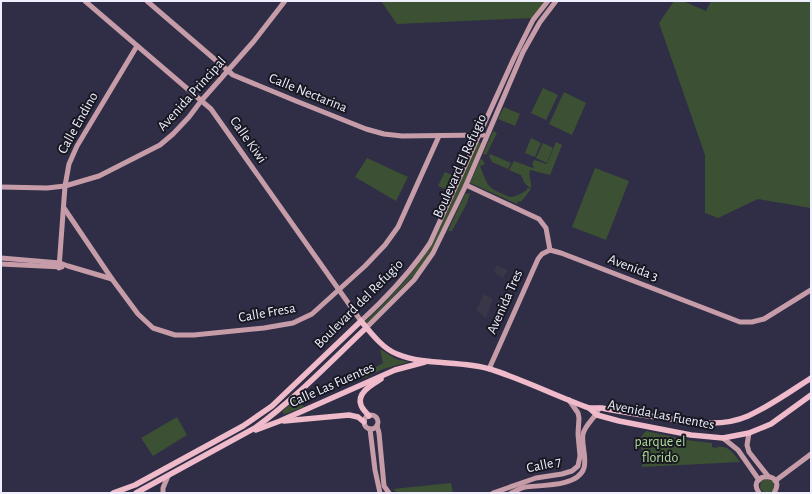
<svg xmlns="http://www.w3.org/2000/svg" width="812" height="494" font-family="'Alegreya Sans',sans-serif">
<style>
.medical{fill:#383647}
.green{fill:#3c5033}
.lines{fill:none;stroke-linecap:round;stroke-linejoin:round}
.secondary{stroke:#c69ca8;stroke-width:5}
.primary{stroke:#efbac9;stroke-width:5.5}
.labels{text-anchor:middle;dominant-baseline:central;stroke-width:4;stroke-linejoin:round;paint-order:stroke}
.street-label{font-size:14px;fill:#eeeefe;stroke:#181822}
.park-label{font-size:14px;fill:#b1df99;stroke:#181822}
</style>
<rect width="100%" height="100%" fill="#2f2e46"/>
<!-- medical -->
<g class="medical">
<path d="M497 265 508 270 503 278 494 272Z"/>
<path d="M484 294 493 299 486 318 476 310Z"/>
</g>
<!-- green -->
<g class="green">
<path d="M381 1H546L533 18 397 24Z"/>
<path d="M674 1H683L706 11 711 1H811V208L758 199 718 218 705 213V155L659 23Z"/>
<path d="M543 88 558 95 546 120 531 113Z"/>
<path d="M564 92 586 103 572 135 549 124Z"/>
<path d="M504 107 520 114 515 126 498 119Z"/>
<path d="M493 131 497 133 486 155 483 154Z"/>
<path d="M531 138 541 143 535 157 525 153Z"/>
<path d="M478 142 483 144 436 242 427 257 419 270 366 325 364 323C392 296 419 269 437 234Z"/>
<path d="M556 142 562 145 550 175 530 170C528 176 532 181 531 188 525 186 523 180 521 175L509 170 514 161 533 168 534 166 532 165 534 160 547 164Z"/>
<path d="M543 143 553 148 547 163 536 158Z"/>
<path d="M490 154 511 163 508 169 492 162 489 156Z"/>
<path d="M367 158 408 177 396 201 355 177Z"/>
<path d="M481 158 485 164 480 166C489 189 487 187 510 197 516 197 522 193 527 190V188L531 189 521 202 518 201 517 204 470 183Z"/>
<path d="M595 168 629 181 606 240 572 227Z"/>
<path d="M445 172 458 178 452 192 438 186Z"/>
<path d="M470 193 467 203 452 231H448L465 194Z"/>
<path d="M380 349 396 359 409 362 383 369 364 378 361 376 383 363Z"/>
<path d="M296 398 304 407 285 414 283 413 282 412Z"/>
<path d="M177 417 187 435 153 456 141 438Z"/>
<path d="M646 431 693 441 712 443V447L716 448 717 447C729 445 734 454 740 462L642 467 643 458 640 438Z"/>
<circle cx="767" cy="486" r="7"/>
<path d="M451 483 453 493H398L393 489Z"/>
</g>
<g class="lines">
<!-- secondary -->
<g class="secondary">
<path d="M85 1 211 109 361 321C387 297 410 273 430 243L514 58 533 20 548 1"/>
<path d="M147 1 233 75 296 101 366 129 384 134 402 136 483 135"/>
<path d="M466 185 539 219 546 228 550 250"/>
<path d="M1 187 47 188 65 186 99 176 160 145 173 134 189 117 201 101 254 41 285 1"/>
<path d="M64 208 112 279 138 314 153 328 175 335H194L264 328 293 323 312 314 365 266 385 245 398 227 439 136"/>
<path d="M550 250 561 253 740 322H752L764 319 811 290"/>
<path d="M1 258 60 263 68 266 112 279"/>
<path d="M1 264 62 267"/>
<path d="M59 268 65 186 69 164 77 146 137 46"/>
<path d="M366 328 414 280 433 253 466 185 523 52 540 22 556 1"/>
<path d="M489 369 538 259 542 254 550 250"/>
<circle cx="371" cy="422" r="7"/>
<path d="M377 426 379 433 384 486 389 493"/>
<path d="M370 429 375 470 380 493"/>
<path d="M749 433 747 445 749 452 768 476"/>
<path d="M723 438 738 450 759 480"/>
<path d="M775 481 811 454"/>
<path d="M163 493V488L168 476"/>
<path d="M493 493 536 478 562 474 572 471 578 466 580 456 578 434 579 418 578 413 569 400"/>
<path d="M511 493C516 491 520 488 525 487 541 485 578 487 584 468 587 456 581 445 583 434 586 423 596 418 599 408"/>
<path d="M759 493C745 472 788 471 774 493"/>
</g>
<!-- primary -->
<g class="primary">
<path d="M589 408 597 415 619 421 691 435 723 438 749 433 771 424 811 395"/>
<path d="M369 416C366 412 362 409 361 405 356 393 373 384 381 379"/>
<path d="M284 421 349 415 358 417 364 422"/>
<path d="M256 430 280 421 395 370 425 362"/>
<path d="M113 493 135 485 243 426 272 406 361 321C370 332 383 349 397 354 426 366 460 360 490 369 524 380 556 396 589 408H602C622 412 643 415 663 418 691 422 721 428 748 416 770 406 791 391 811 378"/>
<path d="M136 493 255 428C295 399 330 362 366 328"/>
</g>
</g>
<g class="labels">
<!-- street labels -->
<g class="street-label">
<text transform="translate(308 93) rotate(22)">Calle Nectarina</text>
<text transform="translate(192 94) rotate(-48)">Avenida Principal</text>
<text transform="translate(78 123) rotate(-61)">Calle Endino</text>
<text transform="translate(248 140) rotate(55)">Calle Kiwi</text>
<text transform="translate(460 166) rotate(-66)">Boulevard El Refugio</text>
<text transform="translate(633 268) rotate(21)">Avenida 3</text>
<text transform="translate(505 302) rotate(-66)">Avenida Tres</text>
<text transform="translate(359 304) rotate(-45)">Boulevard del Refugio</text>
<text transform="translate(267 313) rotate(-10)">Calle Fresa</text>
<text transform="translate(332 385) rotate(-24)">Calle Las Fuentes</text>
<text transform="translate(661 415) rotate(11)">Avenida Las Fuentes</text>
<text transform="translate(544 465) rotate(-12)">Calle 7</text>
</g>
<!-- park labels -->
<g class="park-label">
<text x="660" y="442">parque el<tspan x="660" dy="16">florido</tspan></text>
</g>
</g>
<!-- border -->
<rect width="812" height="494" fill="none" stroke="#eeeefe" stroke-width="4"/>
</svg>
